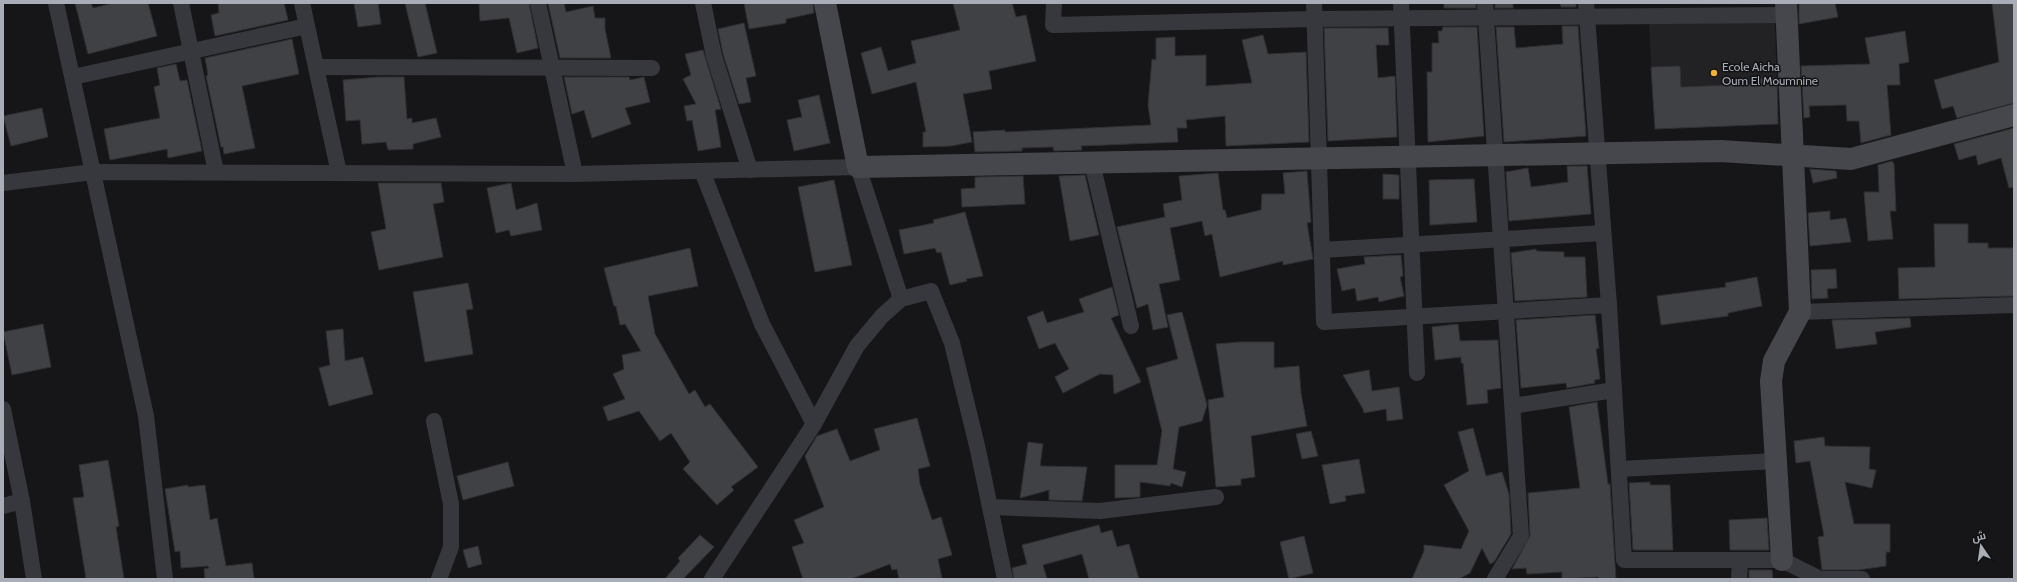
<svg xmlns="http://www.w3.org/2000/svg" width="2017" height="582" font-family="Cabin,Cairo,sans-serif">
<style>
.built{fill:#222225}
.building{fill:#404145;stroke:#303034}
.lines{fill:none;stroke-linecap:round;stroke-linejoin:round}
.street{stroke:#37383d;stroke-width:16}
.secondary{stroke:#45474d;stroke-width:22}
.poi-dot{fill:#f2b134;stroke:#111113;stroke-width:1.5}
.labels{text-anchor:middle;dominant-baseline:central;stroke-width:3;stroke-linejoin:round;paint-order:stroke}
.poi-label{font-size:12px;fill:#a8adb8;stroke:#111113;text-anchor:start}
</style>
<rect width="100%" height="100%" fill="#161618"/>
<!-- built -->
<path class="built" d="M1775 21 1778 124 1655 129 1649 23Z"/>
<!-- building -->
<g class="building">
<path d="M75 3H91L93 8 114 3H148L157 36 88 54Z"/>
<path d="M218 3H284L288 20 215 36 211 15 219 13Z"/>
<path d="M354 3H378L381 24 358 27Z"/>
<path d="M405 3H425L437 53 418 57Z"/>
<path d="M479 3H529L538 48 517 53 509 18 480 21Z"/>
<path d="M548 3H564L566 12 593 6 595 18H605V29L611 58H560Z"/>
<path d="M744 3H813L814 13 786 19V23L749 29Z"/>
<path d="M953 3H1012L1016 17 1026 15 1036 61 989 71 992 89 963 94 972 142 951 146 923 147V132H926L916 82 872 94 861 53 881 47 888 71 916 63 911 41 960 30Z"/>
<rect x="1444" y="3" width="32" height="5"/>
<rect x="1495" y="3" width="18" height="5"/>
<path d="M1560 3H1576V7H1561Z"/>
<path d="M1799 3H1835L1838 17 1799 24Z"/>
<path d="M1992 3H2014V103L1957 118 1953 106 1942 109 1934 80 1999 62Z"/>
<path d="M744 23 756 76 746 78 751 102 739 104 723 54 718 29Z"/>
<path d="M1562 26H1578L1586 136 1504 142 1496 27H1514L1516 48 1563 44Z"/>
<path d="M1443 27H1477L1484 136 1428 142 1427 72H1432V43H1439L1438 31H1442Z"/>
<path d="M1324 28H1388L1389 45H1376L1378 78 1395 76 1397 137 1328 141Z"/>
<path d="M1905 31 1909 62 1899 64 1900 85H1887L1891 135 1861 143 1859 121H1847L1846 105 1809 106 1810 117 1804 118 1801 66 1870 64 1865 38Z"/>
<path d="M1263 35 1268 54 1306 52 1309 142 1226 146 1225 116 1186 120 1187 128H1177L1178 142 1081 146 1082 150 1054 151 1053 147 1022 148V151L975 152 973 132 1005 130V132L1151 125 1148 105 1152 59 1156 60V38L1175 37V56L1206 55V86L1252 83 1242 40Z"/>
<path d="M292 39 299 74 242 86 255 148 224 154 223 147H221L206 76 208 75 205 58Z"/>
<path d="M703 50 721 109 715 110 721 147 698 151 692 120 687 121 684 106 696 104 683 79 691 75 685 54Z"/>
<path d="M176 64 180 81 187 80 202 151 168 158 167 149 110 160 104 129 160 118 154 87 160 85 157 68Z"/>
<path d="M1680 66 1681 87 1756 84 1755 79 1777 78 1778 124 1655 129 1651 67Z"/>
<path d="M378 77H404L407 119 412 118V123L436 118 441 137 413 144V149L388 150 386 142 362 144 360 120 346 121 343 80Z"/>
<path d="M564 77H629L630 80 644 77 650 102 625 108 631 124 592 138 584 110 572 114Z"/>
<path d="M819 95 830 143 794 151 787 120 802 117 798 100Z"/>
<path d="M42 108 48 137 11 146 3 116Z"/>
<path d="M2014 128V187L2009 188 2001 158 1978 165 1976 155 1959 160 1954 144Z"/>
<path d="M1892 161 1894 164 1896 211H1890L1893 239 1868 241 1864 192H1879L1878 165Z"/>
<path d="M1567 166H1587L1591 214 1509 221 1506 172 1528 168 1531 187 1568 182Z"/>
<path d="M1810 169 1836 171 1837 178 1813 183Z"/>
<path d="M1307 171 1311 222 1307 223 1313 259 1283 265V261L1220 277 1212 234 1205 236 1202 221 1170 228 1180 280 1159 284 1168 327 1153 330 1148 304 1137 308 1117 227 1165 217 1163 204 1182 200 1179 176 1218 173 1223 210H1225L1227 218 1261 210 1262 194H1285L1283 173Z"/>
<path d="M1383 174 1399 175V199H1383Z"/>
<path d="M1085 175 1099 235 1070 241 1059 176Z"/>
<path d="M1023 176 1025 204 962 207 961 189 975 188V177Z"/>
<path d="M1474 179 1477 222 1430 225 1429 180Z"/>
<path d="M834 180 852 265 815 272 798 187Z"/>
<path d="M378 183H441L444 202 433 204 443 257 379 270 371 232 386 229Z"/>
<path d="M511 183 516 210 537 203 542 230 511 236 509 230 496 233 487 188Z"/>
<path d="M1830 211V220L1846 218 1851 242 1810 246 1808 213Z"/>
<path d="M965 212 983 276 966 279 967 281 950 285 941 252 937 253 935 248 904 254 899 230 934 223 933 220Z"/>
<path d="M1934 224H1968V243H1988V248H2014V296L1899 299 1898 268 1935 267Z"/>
<path d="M690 248 698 286 648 296 655 334 689 394 695 390 705 407 710 404 758 467 731 487 734 490 717 505 683 469 690 462 671 433 660 441 639 411 608 421 603 407 625 399 613 374 624 369 622 355 641 351 625 324 620 325 616 306H614L604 268Z"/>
<path d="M1536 249V251L1564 252V257H1585L1587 297 1515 301 1511 253Z"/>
<path d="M1401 255 1403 276 1400 277 1404 296 1379 302 1378 297 1357 301 1355 288 1342 291 1337 269 1365 264 1364 257Z"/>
<path d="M1836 269 1837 288 1827 289 1828 298 1812 299 1811 270Z"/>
<path d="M1757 277 1762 306 1728 313V316L1661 325 1657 296 1726 287 1725 283Z"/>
<path d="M468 283 473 309 466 310 473 354 425 362 413 292Z"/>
<path d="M1112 287 1119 315 1111 318 1141 382 1114 394 1113 375 1100 374 1063 393 1055 377 1069 369 1055 343 1039 349 1027 317 1043 311 1047 323 1084 312 1079 299Z"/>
<path d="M1182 312 1207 405 1202 421 1179 427 1173 469 1186 472 1182 487 1171 483 1170 486 1140 482V497L1115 498V465H1157L1162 431 1146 368 1178 359 1167 315Z"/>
<path d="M1595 315 1599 348 1596 349 1600 379 1594 380 1595 383 1567 388 1566 383 1521 388 1516 320Z"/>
<path d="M1910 318 1911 327 1875 332 1877 344 1836 349 1832 320Z"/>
<path d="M43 324 51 367 12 375 3 332Z"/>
<path d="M1458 324 1460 341 1498 340 1501 388 1487 390 1488 403 1467 405 1463 363H1461V357L1435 360 1432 327Z"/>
<path d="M343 329 345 361 363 357 373 394 329 406 319 368 330 365 326 331Z"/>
<path d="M1240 342H1274V368L1299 366 1301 393 1307 426 1251 436 1255 477 1241 479V485L1216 487 1208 400 1224 397 1216 344Z"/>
<path d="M1369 370 1372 391 1399 387 1403 419 1387 421 1386 409 1364 413 1363 409 1343 375Z"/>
<path d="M1597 402 1608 484H1610L1616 579H1599L1598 577 1562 579V572L1527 574 1526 568 1512 569 1530 536 1528 493 1580 488 1569 407Z"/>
<path d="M917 418 930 466 918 469 920 484 932 520 941 517 952 555 938 559 942 579H899L897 569 892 570 890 564 851 579H803L792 547 804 543 794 520 824 507 805 456 817 436 837 429 850 461 880 450 874 429Z"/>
<path d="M1473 428 1486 476 1502 472 1509 494 1511 534 1494 562 1490 564 1482 548 1470 573 1459 579H1412L1424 551V545L1461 549 1469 531 1444 485 1469 471 1458 432Z"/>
<path d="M1311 431 1318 456 1302 459 1296 434Z"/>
<path d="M1824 437 1825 446 1870 447 1869 469 1876 470 1872 488 1845 482 1854 524H1890V552H1886V566L1858 570H1822L1818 537 1824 536 1810 461 1796 463 1794 441Z"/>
<path d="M1028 442 1043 444 1040 466 1087 467 1082 501 1049 500V490L1020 498Z"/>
<path d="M1359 459 1365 493 1345 496 1346 501 1330 504 1322 465Z"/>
<path d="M108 460 119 526 116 527 124 579H86L73 498 84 497 79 465Z"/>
<path d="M508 462 514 486 463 500 457 476Z"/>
<path d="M1650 482V485H1670L1673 550H1633L1629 483Z"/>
<path d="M188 485V487L205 485 210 520 217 518 226 566 252 563 254 579H205L204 569 209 568 208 566 181 568 180 551 175 552 165 489Z"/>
<path d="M1767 518 1769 550H1730L1729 520Z"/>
<path d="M1099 525 1101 533 1112 530 1117 547 1129 544 1139 579H1089L1082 554 1043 565 1047 579H1014L1012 568 1027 564 1022 545Z"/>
<path d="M700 535 714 547 683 579H665L680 561 678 558Z"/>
<path d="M1304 536 1313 573 1289 579 1280 542Z"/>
<path d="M478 546 482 564 468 568 463 550Z"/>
<path d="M1749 570H1772L1773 579H1749Z"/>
</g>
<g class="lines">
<!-- street -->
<g class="street">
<path d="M56 3 146 416 165 579"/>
<path d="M181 3 216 172"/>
<path d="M302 3 339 173"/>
<path d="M538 3 575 174"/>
<path d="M703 3 714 56 750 170"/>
<path d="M1054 3 1053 25 1315 19 1786 15"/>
<path d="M1314 3 1324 322 1609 305"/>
<path d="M1401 3 1417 373"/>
<path d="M1485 3 1521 536 1495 579"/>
<path d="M1586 3 1609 305 1624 560H1782L1820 579H1862"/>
<path d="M316 67 652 68"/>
<path d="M73 77 307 26"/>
<path d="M1092 163 1131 326"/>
<path d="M702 171 762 324 814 424"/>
<path d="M3 183 93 172 575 174 858 167 901 299"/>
<path d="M1322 250 1603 233"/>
<path d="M1800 312 2014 305"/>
<path d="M1513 406 1614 390"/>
<path d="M3 409 22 501 34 579"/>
<path d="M434 421 451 504V547L439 579"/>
<path d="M1619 469 1776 461"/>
<path d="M3 506 22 501"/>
<path d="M990 507 1100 511 1216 497"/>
<path d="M712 579 814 424 857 346 882 316 901 299 931 291 952 343 978 450 1005 579"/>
<path d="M1739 579 1740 560"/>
</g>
<!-- secondary -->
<g class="secondary">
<path d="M825 3 858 167 1720 151 1851 159 2014 115"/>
<path d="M1782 560 1771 381 1774 361 1800 312 1786 3"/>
</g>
</g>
<!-- markers -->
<circle class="poi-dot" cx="1714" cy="73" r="4"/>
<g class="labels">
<!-- poi labels -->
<g class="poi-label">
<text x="1722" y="66">Ecole Aicha<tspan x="1722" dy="14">Oum El Moumnine</tspan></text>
</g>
</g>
<!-- border -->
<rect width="2017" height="582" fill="none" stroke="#a8adb8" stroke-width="8"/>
<!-- north arrow -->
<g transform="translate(1981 546) rotate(347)" stroke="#111113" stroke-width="3" paint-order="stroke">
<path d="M0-3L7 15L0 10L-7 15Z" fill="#a8adb8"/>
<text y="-6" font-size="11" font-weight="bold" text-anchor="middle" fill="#a8adb8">ش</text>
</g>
</svg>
